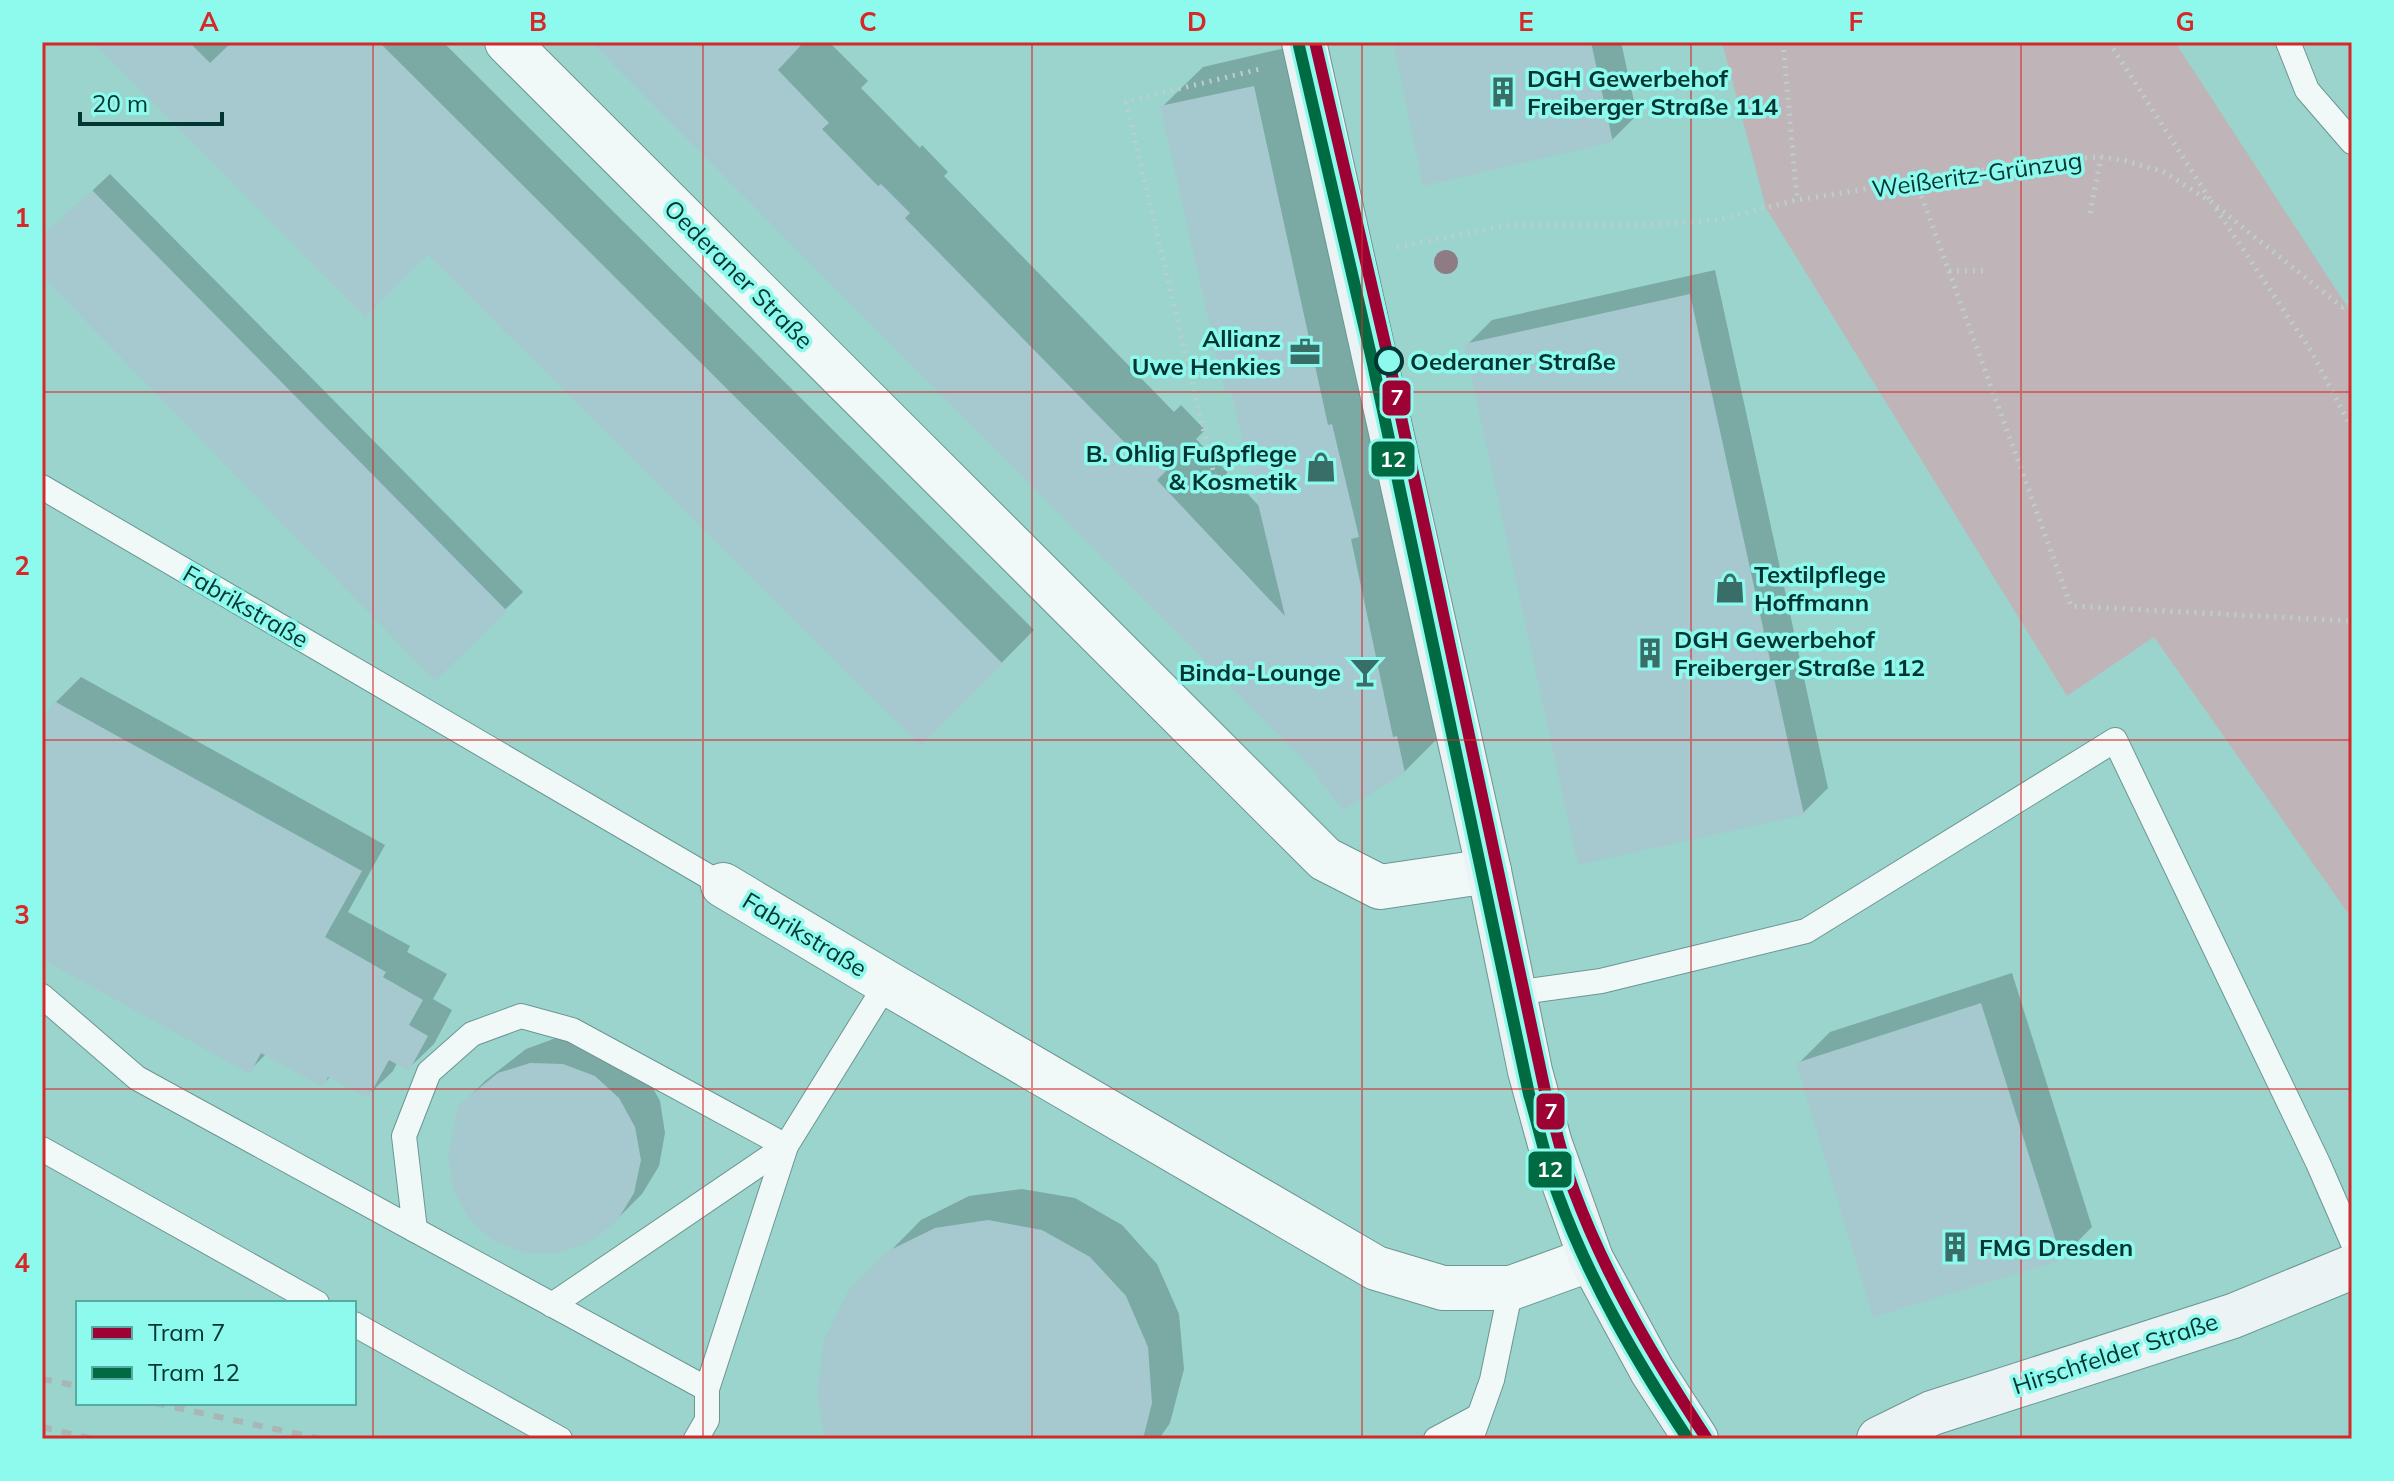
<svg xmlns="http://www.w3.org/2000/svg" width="2394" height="1481" font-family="Mulish,sans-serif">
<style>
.green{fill:#bfb5b9}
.shadow{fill:#0003}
.building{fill:#a5c9ce}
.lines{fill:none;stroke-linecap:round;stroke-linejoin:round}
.lane-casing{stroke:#6c9692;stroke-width:26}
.street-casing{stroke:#6c9692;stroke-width:46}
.secondary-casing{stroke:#6c9692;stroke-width:46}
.path{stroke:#bdcfcd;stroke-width:5;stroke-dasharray:2 6;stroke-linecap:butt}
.lane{stroke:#f0f9f8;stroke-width:24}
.street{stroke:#f0f9f8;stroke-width:44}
.secondary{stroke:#ecf3f5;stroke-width:44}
.rail{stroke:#a8b7b6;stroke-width:6;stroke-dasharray:10 10;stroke-linecap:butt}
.tram-1-casing{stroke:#8ef9ed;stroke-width:18}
.tram-2-casing{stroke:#8ef9ed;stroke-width:18}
.tram-1{stroke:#9e0234;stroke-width:12}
.tram-2{stroke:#006b42;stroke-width:12}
.tree{fill:#8e7b84}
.grid{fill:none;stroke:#d62828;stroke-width:2;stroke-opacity:0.55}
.stop-dot{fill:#8ef9ed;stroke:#033632;stroke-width:4}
.labels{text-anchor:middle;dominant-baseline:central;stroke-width:7;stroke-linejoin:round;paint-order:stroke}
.poi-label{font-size:24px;font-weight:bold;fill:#033632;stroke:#8ef9ed;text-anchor:start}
.street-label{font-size:24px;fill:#033632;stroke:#8ef9ed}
.stop-label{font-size:24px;font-weight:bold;fill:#033632;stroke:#8ef9ed;text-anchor:start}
.line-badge{stroke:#8ef9ed;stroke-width:3}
.badge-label{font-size:22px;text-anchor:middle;font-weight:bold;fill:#fff}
.neatline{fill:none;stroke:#d62828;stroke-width:3}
.grid-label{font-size:26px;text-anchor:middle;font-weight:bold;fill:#d62828}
</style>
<rect width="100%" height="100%" fill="#9ad4cd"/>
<!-- green -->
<path class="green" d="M1722 42H2175L2352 314V919L2154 637 2067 696 1766 208Z"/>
<!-- shadow -->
<g class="shadow">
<path d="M96 42H443L1034 630 921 744 428 252Z"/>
<path d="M594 42H829L868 81 861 88 920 148 922 145 948 172 944 176 1174 412 1181 405 1205 430 1196 439 1261 508 1162 107 1203 67 1294 46 1445 731 1404 772 1321 776Z"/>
<path d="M1395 42H1621L1637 115 1612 140Z"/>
<path d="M110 174 523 592 435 678 42 274V238Z"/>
<path d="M1715 270 1828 788 1803 813 1467 345 1492 320Z"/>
<path d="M81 677 385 845 348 912 410 946 407 952 447 974 433 999 452 1010 434 1044 408 1069 397 1063 393 1071 367 1096 331 1076 322 1085 266 1054 249 1071 42 956V727L56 702Z"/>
<path d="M2012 973 2092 1227 2061 1258 1798 1064 1830 1032Z"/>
<path d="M556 1038 589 1039 644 1072 660 1101 665 1133 659 1166 642 1194 616 1220 460 1106 486 1080 526 1049Z"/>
<path d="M1022 1189 1075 1198 1122 1225 1157 1264 1179 1314 1184 1369 1170 1423 1159 1439H827L850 1292 921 1220 969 1196Z"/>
</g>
<!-- building -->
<g class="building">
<path d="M93 42H189L210 63 232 42H379L1003 664 921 746 428 255 365 317Z"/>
<path d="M591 42H804L778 70 829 123 822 129 878 186 881 184 910 213 905 218 1132 450 1139 444 1166 471 1157 480 1285 616 1231 391 1225 392 1160 106 1254 86 1328 425 1332 424 1359 537 1351 539 1393 737 1397 736 1405 773 1344 810 1317 778 1319 776Z"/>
<path d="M1393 42H1591L1613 142 1423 186Z"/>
<path d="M92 190 507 611 435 681 42 276V236Z"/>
<path d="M1690 294 1804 815 1578 865 1464 344Z"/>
<path d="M54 701 362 871 325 937 386 972 383 977 423 1000 409 1025 428 1036 409 1071 389 1060 368 1098 328 1077 323 1087 261 1053 250 1074 42 959V723Z"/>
<path d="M1981 1003 2062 1260 1873 1317 1796 1063Z"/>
<path d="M530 1063 563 1064 595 1076 619 1098 635 1127 641 1160 634 1193 617 1221 590 1242 559 1253H526L494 1241 469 1219 453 1189 448 1156 458 1105 498 1073Z"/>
<path d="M988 1220 1042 1230 1090 1257 1126 1296 1148 1347 1152 1403 1143 1439H825L817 1393 824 1340 848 1291 886 1252 935 1228Z"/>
</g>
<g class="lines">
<!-- lane casing -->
<g class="lane-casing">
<g id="lane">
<path d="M2288 42 2307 90 2352 142"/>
<path d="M42 487 723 885"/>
<path d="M1514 993 1601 981 1806 931 2115 740 2318 1163 2352 1241"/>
<path d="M42 996 137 1078 415 1230 404 1136 429 1072 472 1034 521 1016 572 1030 786 1146 552 1305"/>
<path d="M42 1149 317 1303"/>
<path d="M415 1230 707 1389 786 1146 887 983"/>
<path d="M354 1324 560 1439"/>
<path d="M696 1439 707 1420V1389"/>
<path d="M1436 1439 1477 1417"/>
<path d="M1471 1439 1492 1380 1511 1288"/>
</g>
</g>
<!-- street casing -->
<g class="street-casing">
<g id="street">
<path d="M507 42 1325 859 1380 887 1489 871"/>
<path d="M723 885 887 983 1376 1268 1443 1288H1511L1591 1259"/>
</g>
</g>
<!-- secondary casing -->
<g class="secondary-casing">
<g id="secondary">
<path d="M1304 42 1489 871 1530 1071 1550 1144 1591 1259 1652 1371 1696 1439"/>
<path d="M1879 1439 1932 1413 2233 1316 2352 1267"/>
</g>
</g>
<!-- path -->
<g class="path">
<path d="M1783 42 1797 200"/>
<path d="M2109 42 2211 201"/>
<path d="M1916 181 2071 606 2352 621"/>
<path d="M2216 209 2311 351 2352 429"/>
<path d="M2090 213 2101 157"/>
<path d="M1397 247 1509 225H1642L1718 220 1797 200 2047 160 2101 157 2123 160 2164 172 2211 202 2342 307 2352 299"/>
<path d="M1949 271H1985"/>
<path d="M1229 475 1215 479 1126 102 1264 68"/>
</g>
<!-- lane -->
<use href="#lane" class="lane"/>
<!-- street -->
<use href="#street" class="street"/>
<!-- secondary -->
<use href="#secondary" class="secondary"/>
<!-- rail -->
<g class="rail">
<path d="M42 1379 78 1386"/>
<path d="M155 1403 321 1439"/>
<path d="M42 1427 93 1439"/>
</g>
<!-- tram-1 casing -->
<g class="tram-1-casing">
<path id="tram-1" d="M1315 42 1389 361 1545 1091C1555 1124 1562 1159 1574 1191 1607 1279 1655 1360 1707 1439"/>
</g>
<!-- tram-2 casing -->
<g class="tram-2-casing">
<path id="tram-2" d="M1299 46 1373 364 1529 1094C1539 1128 1546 1162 1558 1195 1590 1282 1637 1362 1688 1439"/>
</g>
<!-- tram-1 -->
<use href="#tram-1" class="tram-1"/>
<!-- tram-2 -->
<use href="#tram-2" class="tram-2"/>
</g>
<!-- trees -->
<circle class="tree" cx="1446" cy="262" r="12"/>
<!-- grid -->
<path class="grid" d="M373 42V1439M703 42V1439M1032 42V1439M1362 42V1439M1691 42V1439M2021 42V1439M42 392H2352M42 740H2352M42 1089H2352"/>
<!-- icons -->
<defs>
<g id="building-bare" transform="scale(2.4)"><path d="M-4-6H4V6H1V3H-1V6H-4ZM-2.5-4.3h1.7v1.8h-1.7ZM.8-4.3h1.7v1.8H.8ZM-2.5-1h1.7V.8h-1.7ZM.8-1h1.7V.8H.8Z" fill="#386d68" stroke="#8ef9ed" stroke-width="2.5" paint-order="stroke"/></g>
<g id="office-bare" transform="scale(2.4)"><path d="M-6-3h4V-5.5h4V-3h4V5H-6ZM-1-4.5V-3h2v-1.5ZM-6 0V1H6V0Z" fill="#386d68" stroke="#8ef9ed" stroke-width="2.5" paint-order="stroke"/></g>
<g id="shop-bare" transform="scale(2.4)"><path d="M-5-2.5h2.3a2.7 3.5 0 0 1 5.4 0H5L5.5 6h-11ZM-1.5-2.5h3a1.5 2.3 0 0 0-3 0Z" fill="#386d68" stroke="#8ef9ed" stroke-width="2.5" paint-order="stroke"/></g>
<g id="bar-bare" transform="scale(2.4)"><path d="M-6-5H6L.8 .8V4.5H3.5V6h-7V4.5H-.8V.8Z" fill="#386d68" stroke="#8ef9ed" stroke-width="2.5" paint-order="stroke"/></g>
</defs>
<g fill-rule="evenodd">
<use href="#building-bare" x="1503" y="92"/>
<use href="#office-bare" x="1305" y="352"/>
<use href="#shop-bare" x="1321" y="467"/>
<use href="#shop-bare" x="1730" y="588"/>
<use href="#building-bare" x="1650" y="653"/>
<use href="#bar-bare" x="1365" y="672"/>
<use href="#building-bare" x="1955" y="1247"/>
</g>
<!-- markers -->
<circle class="stop-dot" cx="1389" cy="361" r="13"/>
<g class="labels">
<!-- poi labels -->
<g class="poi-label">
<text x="1527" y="78">DGH Gewerbehof<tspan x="1527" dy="28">Freiberger Straße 114</tspan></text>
<text x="1281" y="338" text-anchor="end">Allianz<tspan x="1281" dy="28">Uwe Henkies</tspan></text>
<text x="1297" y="453" text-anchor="end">B. Ohlig Fußpflege<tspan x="1297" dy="28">&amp; Kosmetik</tspan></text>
<text x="1754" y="574">Textilpflege<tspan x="1754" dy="28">Hoffmann</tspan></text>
<text x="1674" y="639">DGH Gewerbehof<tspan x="1674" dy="28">Freiberger Straße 112</tspan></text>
<text x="1341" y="672" text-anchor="end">Binda-Lounge</text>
<text x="1979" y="1247">FMG Dresden</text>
</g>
<!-- street labels -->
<g class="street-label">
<text transform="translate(1977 174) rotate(-8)">Weißeritz-Grünzug</text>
<text transform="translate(739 274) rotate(45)">Oederaner Straße</text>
<text transform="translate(246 606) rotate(30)">Fabrikstraße</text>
<text transform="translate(805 934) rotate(31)">Fabrikstraße</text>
<text transform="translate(2115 1353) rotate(-18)">Hirschfelder Straße</text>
</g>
<!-- stop labels -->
<g class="stop-label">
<text x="1410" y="361">Oederaner Straße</text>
</g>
</g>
<g class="line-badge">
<rect x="1381" y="379" width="31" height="38" rx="8" fill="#9e0234"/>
<rect x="1370" y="440" width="46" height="38" rx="8" fill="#006b42"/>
<rect x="1535" y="1092" width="31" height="39" rx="8" fill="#9e0234"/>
<rect x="1527" y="1150" width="46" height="39" rx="8" fill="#006b42"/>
</g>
<g class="badge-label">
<text x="1397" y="405">7</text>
<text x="1393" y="467">12</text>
<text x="1551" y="1119">7</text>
<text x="1550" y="1177">12</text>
</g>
<!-- border -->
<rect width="2394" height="1481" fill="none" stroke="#8ef9ed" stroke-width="88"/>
<!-- legend -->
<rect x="76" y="1301" width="280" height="104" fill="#8ef9ed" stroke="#56aba2" stroke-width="2"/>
<rect x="92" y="1327" width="40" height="12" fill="#9e0234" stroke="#56aba2" stroke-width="2"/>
<text x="148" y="1341" font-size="24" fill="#033632">Tram 7</text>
<rect x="92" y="1367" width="40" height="12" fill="#006b42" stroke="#56aba2" stroke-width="2"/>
<text x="148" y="1381" font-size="24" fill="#033632">Tram 12</text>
<!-- scale -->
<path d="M80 112v12h142v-12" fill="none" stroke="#033632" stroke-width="4"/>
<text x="92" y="112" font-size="24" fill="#033632" stroke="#8ef9ed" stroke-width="6" paint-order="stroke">20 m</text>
<rect x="44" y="44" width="2306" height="1393" class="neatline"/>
<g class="grid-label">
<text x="209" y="31">A</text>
<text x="538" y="31">B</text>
<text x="868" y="31">C</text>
<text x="1197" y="31">D</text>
<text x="1526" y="31">E</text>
<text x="1856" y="31">F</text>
<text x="2185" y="31">G</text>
<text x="22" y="227">1</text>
<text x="22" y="575">2</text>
<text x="22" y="924">3</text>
<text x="22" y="1272">4</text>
</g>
</svg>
